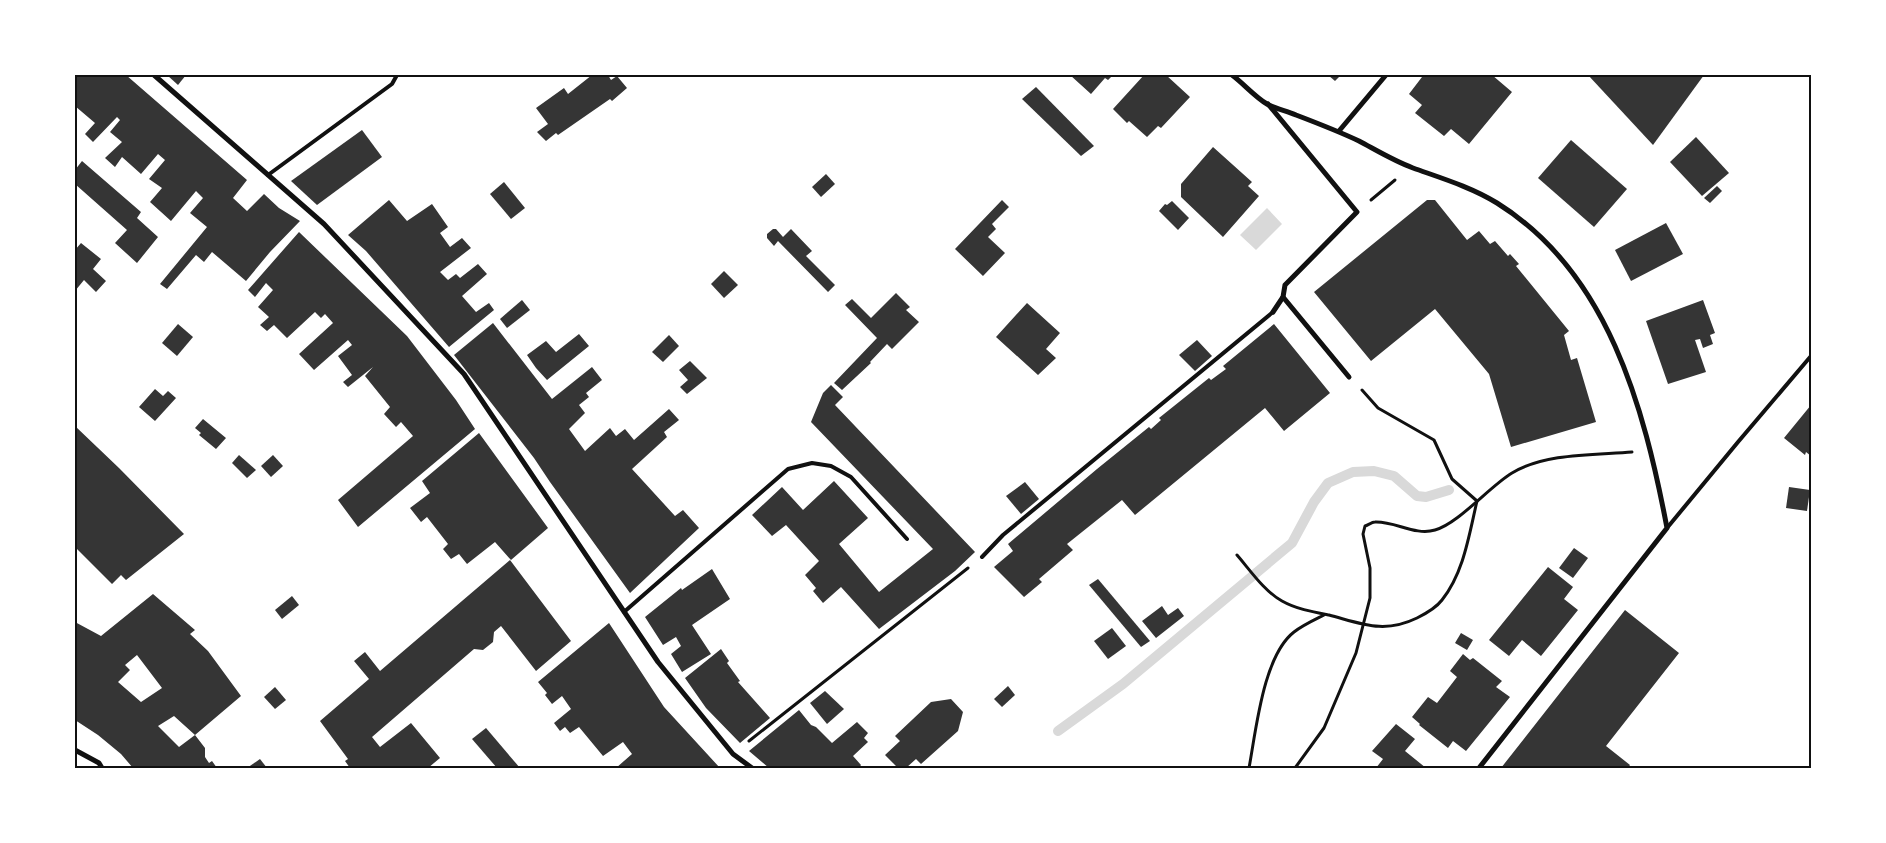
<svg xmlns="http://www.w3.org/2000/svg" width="1886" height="843" font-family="'Work Sans',sans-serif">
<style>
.water{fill:#d9d9d9}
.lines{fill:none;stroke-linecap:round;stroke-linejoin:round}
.stream{stroke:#d9d9d9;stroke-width:10}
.building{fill:#353535;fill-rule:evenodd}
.path{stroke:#111;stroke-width:3}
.service{stroke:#111;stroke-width:4}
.minor{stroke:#111;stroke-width:5}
.neatline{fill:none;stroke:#111;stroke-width:2}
</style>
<rect width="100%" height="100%" fill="#fff"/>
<!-- water -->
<path class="water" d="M1267 208 1282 224 1256 250 1240 235Z"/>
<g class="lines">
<!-- stream -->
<path class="stream" d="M1058 731 1123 684 1292 543 1314 502 1328 483 1353 472 1374 471 1394 476 1417 496 1426 497 1449 490"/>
</g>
<!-- building -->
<g class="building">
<path d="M75 75H126L247 180 233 198 247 211 264 194 279 208 300 221 270 252 246 281 212 252 204 262 196 255 167 289 160 284 207 227 190 213 203 198 196 191 171 221 150 202 162 188 149 179 165 160 158 154 141 174 122 157 115 167 105 158 122 142 110 132 120 120 117 117 93 142 85 134 95 123 75 106Z"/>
<path d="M167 75H186L178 85Z"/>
<path d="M592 75H608L611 80 617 76 627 88 612 101 610 99 558 135 556 133 546 141 537 132 548 124 536 108 564 88 568 94Z"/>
<path d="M1070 75H1113L1108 80 1105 78 1091 94Z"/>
<path d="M1144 75H1166L1190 97 1161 128 1158 126 1147 137 1129 121 1127 123 1113 109Z"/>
<path d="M1328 75H1341L1335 81Z"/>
<path d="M1419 75H1492L1512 92 1469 144 1451 129 1444 136 1415 113 1422 105 1409 94 1422 77Z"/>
<path d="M1588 75H1704L1653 145Z"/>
<path d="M1036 87 1094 146 1081 156 1022 99Z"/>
<path d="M362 130 382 157 317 205 291 181Z"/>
<path d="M1696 137 1729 173 1702 196 1670 162Z"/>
<path d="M1571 140 1627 189 1594 227 1538 178Z"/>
<path d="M1213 147 1252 182 1248 186 1259 196 1223 237 1181 197V184Z"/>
<path d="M82 161 141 212 137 218 158 237 137 263 115 243 127 230 75 184V170Z"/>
<path d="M826 174 835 184 821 197 812 187Z"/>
<path d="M504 182 525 208 511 219 490 194Z"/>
<path d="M1717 186 1722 191 1710 203 1704 198Z"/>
<path d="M389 200 407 221 432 204 448 227 440 233 450 247 462 238 471 248 440 272 448 280 456 274 460 278 478 264 487 274 462 296 476 312 489 303 494 310 449 347 366 251 348 235Z"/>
<path d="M1002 200 1009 207 992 224 996 229 988 237 1005 253 983 276 955 249Z"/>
<path d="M1427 200H1435L1467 240 1479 231 1490 244 1495 241 1508 256 1510 254 1519 264 1516 266 1569 331 1564 335 1571 360 1577 358 1596 422 1511 447 1489 374 1435 309 1371 361 1314 292Z"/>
<path d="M1172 201 1189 218 1178 230 1159 211 1165 204 1167 205Z"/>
<path d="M1666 223 1683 254 1631 281 1615 250Z"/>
<path d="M773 229H776L783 237 791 229 812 251 806 256 835 285 828 292 778 241 774 246 767 238V234Z"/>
<path d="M299 232 407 336 456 400 475 429 358 527 338 500 413 436 401 422 396 427 384 414 390 407 365 376 373 367 348 387 343 382 352 375 338 356 352 345 348 340 314 370 299 354 333 323 325 314 321 318 315 312 287 338 274 325 267 331 260 325 269 317 258 307 273 290 266 283 255 297 248 290Z"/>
<path d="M81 243 101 259 93 269 106 281 96 292 84 280 75 291V250Z"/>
<path d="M724 271 738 285 724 298 711 284Z"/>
<path d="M896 293 910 307 906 310 919 322 892 349 887 344 870 362 871 363 842 390 834 383 877 338 845 305 852 299 871 318Z"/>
<path d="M522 300 530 310 507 328 500 319Z"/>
<path d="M1703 300 1715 333 1710 335 1713 344 1703 348 1700 339 1695 340 1706 372 1668 384 1646 321Z"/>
<path d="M1027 303 1060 333 1046 349 1056 358 1038 375 996 337Z"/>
<path d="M493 323 552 399 592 367 602 380 586 393 589 397 579 405 585 413 569 429 585 451 610 428 616 436 625 429 634 440 669 409 679 420 664 432 667 437 632 469 675 516 683 510 699 528 630 593 550 482 534 458 454 355Z"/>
<path d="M178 324 193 337 177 356 162 343Z"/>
<path d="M1274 324 1330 393 1284 431 1265 408 1135 515 1122 500 1067 544 1073 550 1039 579 1042 582 1024 597 994 567 1013 551 1008 544 1097 469 1149 427 1151 429 1161 420 1159 418 1209 378 1211 380 1226 369 1223 366Z"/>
<path d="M579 334 589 346 547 380 536 368 527 355 546 341 556 352Z"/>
<path d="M669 335 679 346 663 362 652 352Z"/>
<path d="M1197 340 1212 356 1195 371 1179 355Z"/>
<path d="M690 361 707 378 687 394 680 387 688 380 679 370Z"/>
<path d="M831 385 843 397 835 405 975 552 955 571 879 629 841 587 823 603 813 591 816 588 805 575 819 561 786 525 772 536 752 515 782 487 803 510 834 481 868 518 839 544 879 592 933 549 811 422 823 393Z"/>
<path d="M155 389 163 396 168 391 176 398 155 421 139 407Z"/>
<path d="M1811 405V456L1806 452 1805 455 1784 438Z"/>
<path d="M203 419 226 438 216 449 199 435 201 433 195 428Z"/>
<path d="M75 426 119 468 184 534 126 580 121 575 112 584 75 547Z"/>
<path d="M479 433 548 528 511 560 495 542 467 564 459 554 451 559 443 549 448 544 427 517 421 522 410 508 430 493 422 481Z"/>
<path d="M239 455 256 470 247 478 232 463Z"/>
<path d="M273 455 283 466 271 477 261 466Z"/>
<path d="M1025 482 1039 499 1021 514 1006 496Z"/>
<path d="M1789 487 1810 490 1807 511 1786 508Z"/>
<path d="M1574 548 1588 558 1573 578 1559 568Z"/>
<path d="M510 560 571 641 536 671 501 626 494 632 493 642 483 650 474 649 372 737 380 747 411 723 440 758 428 768H350L345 761 348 759 320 721 369 679 354 661 365 652 380 671Z"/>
<path d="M1548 567 1573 587 1564 599 1578 610 1541 656 1522 640 1509 656 1489 640Z"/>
<path d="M712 569 730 599 692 625 711 654 682 672 671 654 681 646 676 637 663 645 645 617 681 588 682 590Z"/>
<path d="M1098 579 1150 641 1141 647 1089 585Z"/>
<path d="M153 594 195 630 190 634 208 651 241 696 195 735 174 716 158 726 179 747 195 735 205 748V757L209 763 212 761 217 768H133L121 754 98 735 75 720V622L101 636ZM137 655 162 688 141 702 118 682 130 670 125 665Z"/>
<path d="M292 596 299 605 282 619 275 610Z"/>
<path d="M1162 606 1168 615 1178 608 1184 616 1156 638 1142 621Z"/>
<path d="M1625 610 1679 653 1606 746 1630 765 1628 768H1501Z"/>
<path d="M609 623 664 707 720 768H616L632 754 623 742 603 756 579 727 570 733 565 727 560 731 554 723 571 709 562 696 552 704 545 695 547 693 538 682Z"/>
<path d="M1112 628 1126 646 1108 659 1094 641Z"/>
<path d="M1461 633 1473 640 1467 650 1455 643Z"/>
<path d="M721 649 729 661 727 663 740 681 738 682 770 718 740 743 706 708 685 678Z"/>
<path d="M1463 654 1470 660 1473 658 1502 681 1496 687 1510 697 1466 751 1453 741 1448 748 1419 725 1420 724 1412 717 1428 697 1437 703 1457 677 1450 671Z"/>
<path d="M1008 686 1015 695 1002 707 994 699Z"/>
<path d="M275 687 286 700 275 709 264 697Z"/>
<path d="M825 691 844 709 827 724 810 703Z"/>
<path d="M951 699 963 712 958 731 921 764 916 759 906 768H898L885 755 900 741 895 736 931 702Z"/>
<path d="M799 710 811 725 816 727 832 743 857 722 868 733 864 738 868 742 853 756 861 765 859 768H769L749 751Z"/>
<path d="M1396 724 1415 739 1405 751 1426 768H1376L1383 759 1372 751Z"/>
<path d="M486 728 520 768H497L472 739Z"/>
<path d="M260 759 267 768H247Z"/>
</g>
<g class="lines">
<!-- path -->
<g class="path">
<path d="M1371 200 1395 180"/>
<path d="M1237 555C1250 570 1264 591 1282 601 1296 609 1313 612 1329 615 1363 624 1384 634 1417 618 1425 614 1436 608 1442 600 1464 572 1469 535 1477 501L1452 479 1434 440 1378 408 1362 390"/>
<path d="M749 741 968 568"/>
<path d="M1249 768C1256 731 1263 656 1294 632 1303 625 1314 620 1324 615"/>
<path d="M1295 768 1324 728 1356 653 1370 598V568L1363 534 1365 526C1368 525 1372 522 1375 522 1395 521 1415 536 1435 530 1458 524 1490 486 1512 473 1545 453 1594 455 1632 452"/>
</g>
<!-- service -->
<g class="service">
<path d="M268 175 392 84 397 75"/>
<path d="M1667 528 1738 442 1811 356"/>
<path d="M982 557 1003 535 1273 312"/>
<path d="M624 612 788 469 812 463 831 466 851 477 907 539"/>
</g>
<!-- minor -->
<g class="minor">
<path d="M154 75 324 224 464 374 658 662 733 754 752 768"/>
<path d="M1232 75C1244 84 1255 97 1267 104 1276 109 1287 111 1296 115 1317 123 1338 131 1359 141 1376 150 1394 161 1413 168 1441 178 1471 187 1497 203 1608 272 1644 407 1667 528L1479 768"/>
<path d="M1268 104 1357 212 1285 285 1283 297 1273 312"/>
<path d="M1339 131 1386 75"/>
<path d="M1283 297 1349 377"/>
<path d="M75 750 99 763 102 768"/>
</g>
</g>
<!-- border -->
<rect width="1886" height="843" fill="none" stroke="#ffffff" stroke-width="152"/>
<rect x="76" y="76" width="1734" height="691" class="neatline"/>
</svg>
